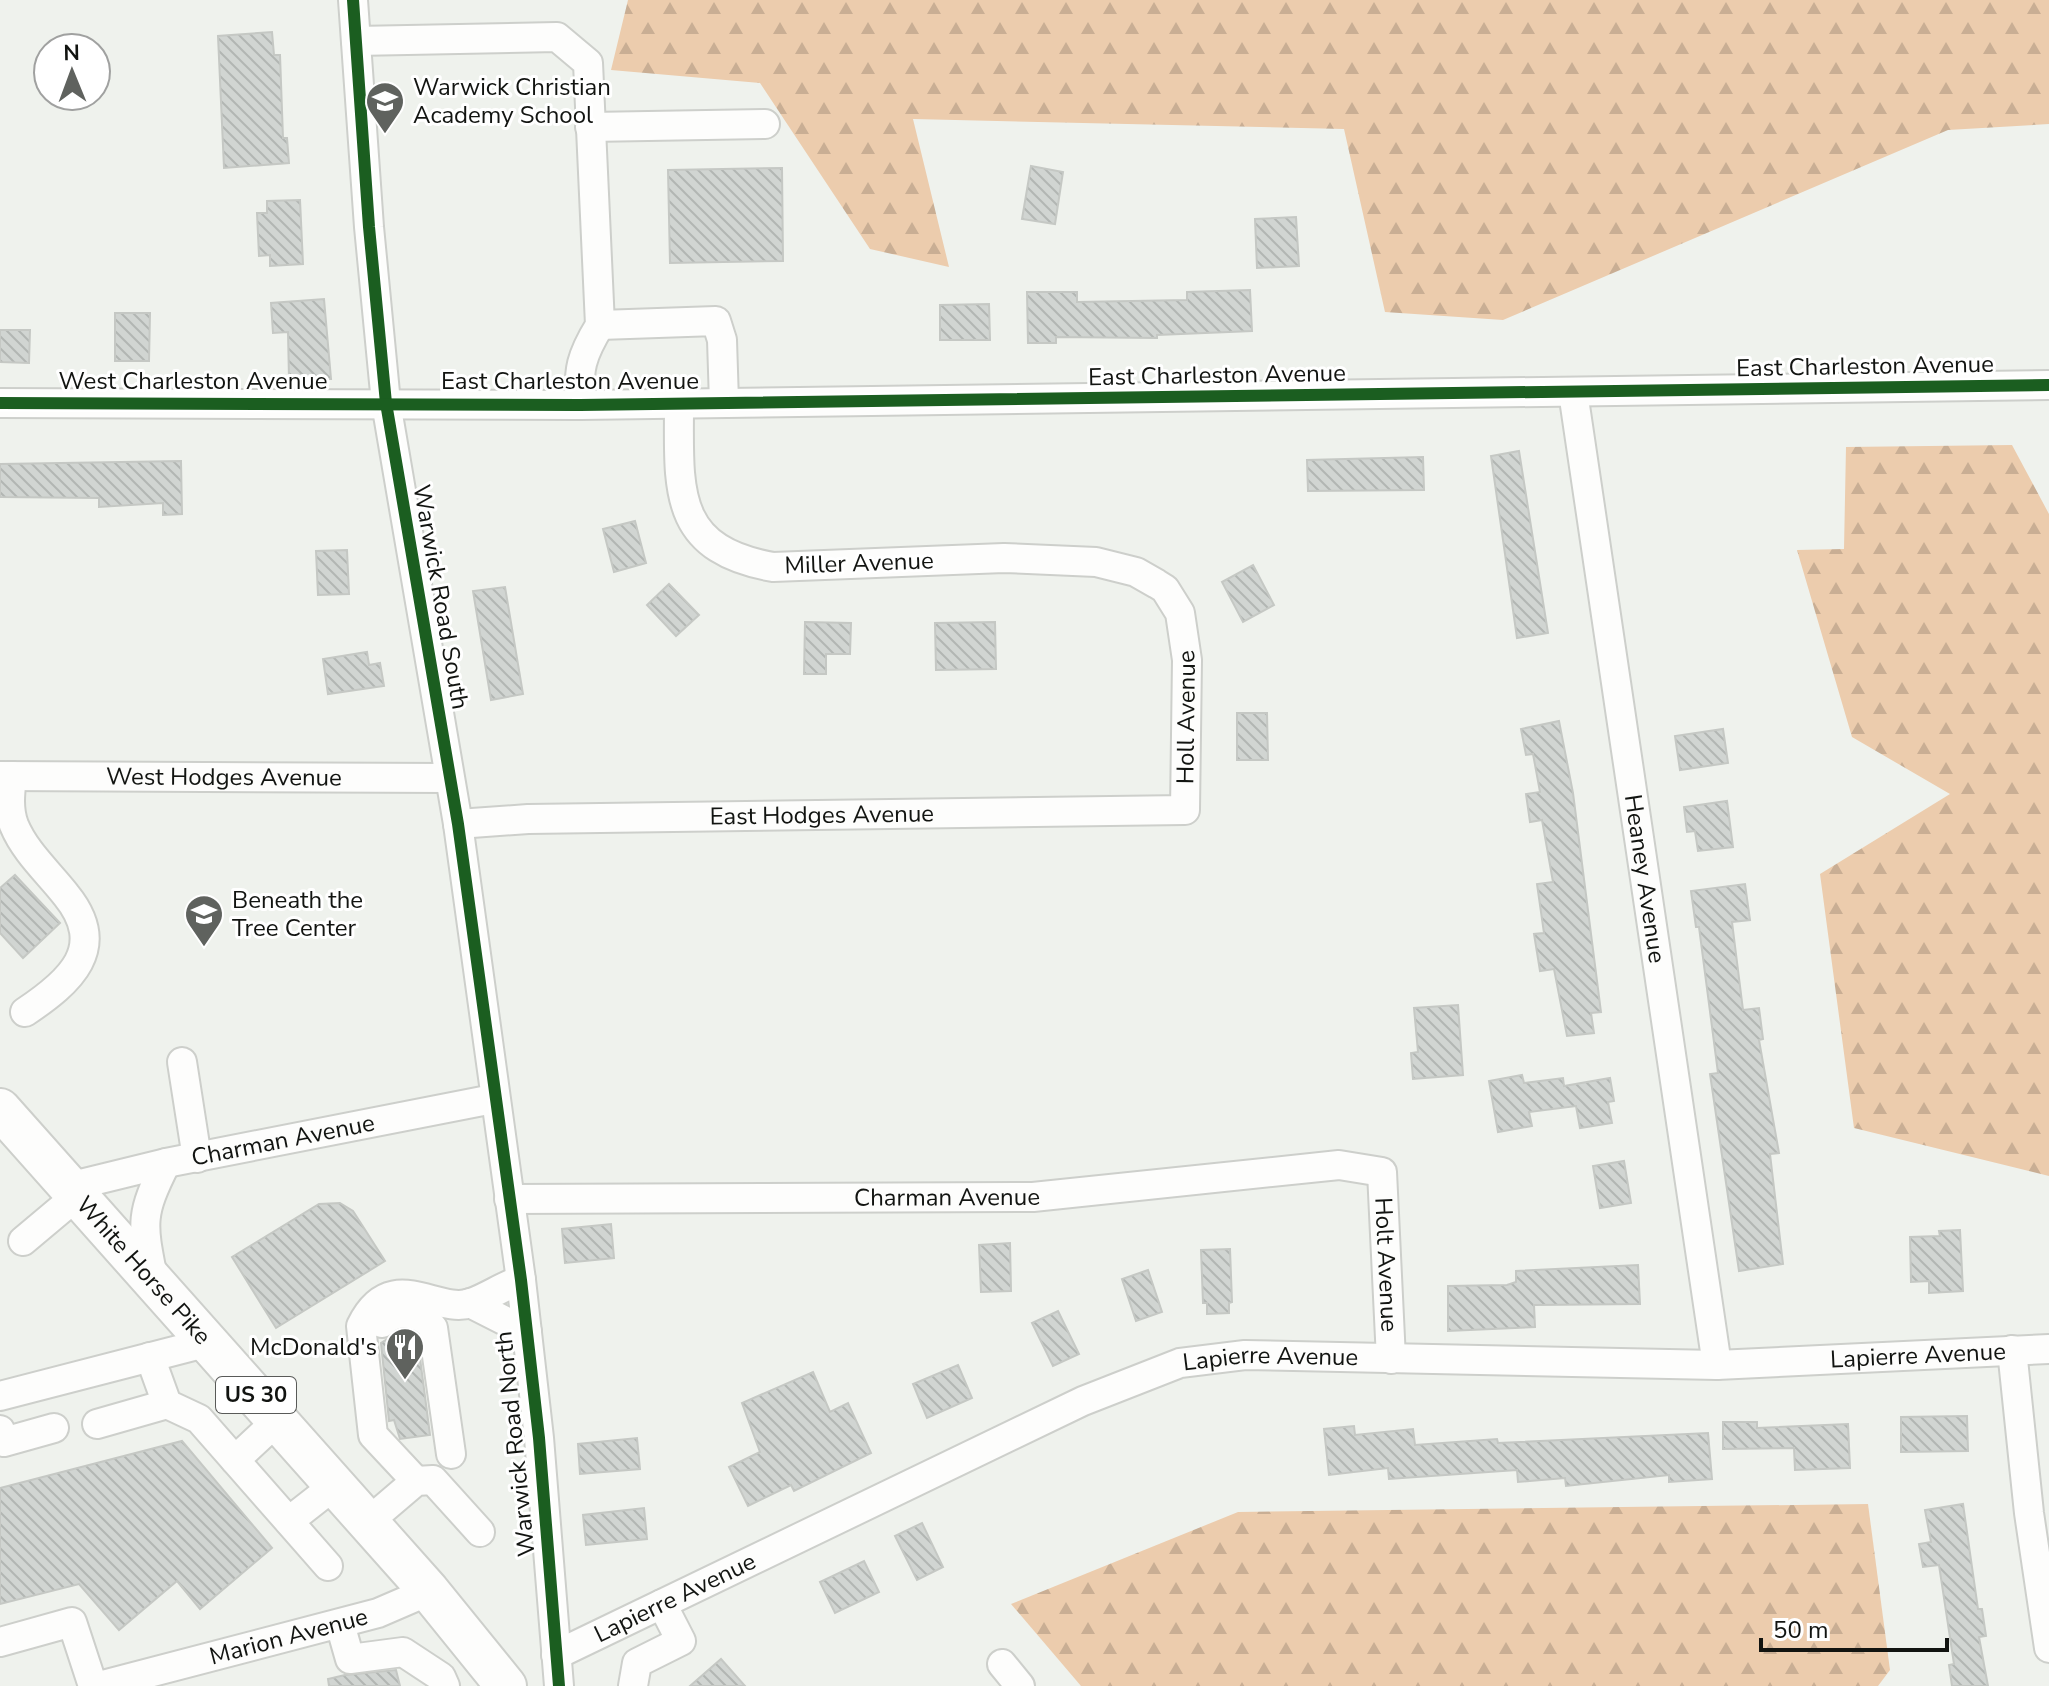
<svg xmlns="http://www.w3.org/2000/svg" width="2049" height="1686" font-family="'Nunito Sans',sans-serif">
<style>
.forest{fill:url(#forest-firs)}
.building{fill:url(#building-back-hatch);stroke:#c5c8c4;stroke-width:2}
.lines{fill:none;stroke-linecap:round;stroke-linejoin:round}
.minor-casing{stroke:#cdcfcb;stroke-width:32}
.highway-casing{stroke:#cdcfcb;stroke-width:44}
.minor{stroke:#fdfdfc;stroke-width:28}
.highway{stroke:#fdfdfc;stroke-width:40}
.cycleway-casing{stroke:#fff;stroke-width:17}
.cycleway{stroke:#1b5e20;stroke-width:12}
.labels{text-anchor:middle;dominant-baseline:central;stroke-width:6;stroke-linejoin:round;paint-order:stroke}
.shield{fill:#fff;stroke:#595a58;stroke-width:2}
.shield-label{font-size:22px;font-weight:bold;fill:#121411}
.poi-label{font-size:24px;fill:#121411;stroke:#fff;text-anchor:start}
.street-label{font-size:24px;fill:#121411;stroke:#fff}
</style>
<defs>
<pattern id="forest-firs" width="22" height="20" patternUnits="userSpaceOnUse" patternTransform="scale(2)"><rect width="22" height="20" fill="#ecccad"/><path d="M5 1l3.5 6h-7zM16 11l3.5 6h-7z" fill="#c9ae94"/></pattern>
<pattern id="building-back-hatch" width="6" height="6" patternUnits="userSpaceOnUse" patternTransform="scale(2)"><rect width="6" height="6" fill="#d1d5d2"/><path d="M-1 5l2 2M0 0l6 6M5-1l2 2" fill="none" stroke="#b2b6b3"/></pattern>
</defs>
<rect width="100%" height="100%" fill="#eff2ed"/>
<!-- forest -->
<g class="forest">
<path d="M628 0H2049V124L1948 130 1503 320 1385 312 1344 129 913 119 949 267 870 249 760 83 611 70Z"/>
<path d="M2012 445 2049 514V1176L1854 1128 1820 874 1950 794 1852 737 1797 550 1844 549 1846 447Z"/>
<path d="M1868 1504 1890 1670 1878 1686H1081L1011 1604 1238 1512Z"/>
</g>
<!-- building -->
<g class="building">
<path d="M272 32 274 55H280L283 138H287L289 163 224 168 218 36Z"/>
<path d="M1031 166 1063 172 1055 224 1022 219Z"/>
<path d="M782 168 783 261 670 263 668 170Z"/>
<path d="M300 200 303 264 270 266V255L259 256 257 213H267V201Z"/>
<path d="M1296 217 1299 266 1257 268 1255 219Z"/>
<path d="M1250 290 1252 331 1157 335V338L1056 337V343H1028L1027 292H1077V302L1187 300V292Z"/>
<path d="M324 299 331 379H289L288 332 273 333 271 303Z"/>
<path d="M989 304 990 340H940V305Z"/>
<path d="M115 313H150L149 361H115Z"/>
<path d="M0 330H30L29 363 0 362Z"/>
<path d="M1519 451 1548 633 1517 638 1491 456Z"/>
<path d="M1423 457 1424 490 1308 491 1307 460Z"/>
<path d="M181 461 182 514 163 515V503L99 507V498L0 497V464Z"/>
<path d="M635 521 646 563 614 572 603 529Z"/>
<path d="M347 550 349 594 318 595 316 551Z"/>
<path d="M1253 565 1274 605 1243 622 1222 582Z"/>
<path d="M669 584 699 615 676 636 647 605Z"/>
<path d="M505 587 523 694 491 700 473 591Z"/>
<path d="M805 622 851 623 850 654H826V674H804Z"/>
<path d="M995 622 996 669 936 670 935 623Z"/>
<path d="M367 652 369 665 380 663 384 686 328 694 323 659Z"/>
<path d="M1237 713H1267L1268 760H1237Z"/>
<path d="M1559 721 1573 793 1601 1012 1591 1013 1594 1033 1567 1036 1554 969 1540 971 1534 934 1544 933 1537 884 1553 882 1542 820 1530 822 1526 794 1540 792 1533 754 1526 755 1521 729Z"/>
<path d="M1723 729 1728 763 1680 770 1675 736Z"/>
<path d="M1727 801 1733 847 1698 851 1695 831 1687 832 1684 807Z"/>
<path d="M15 875 60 923 23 958 0 933V888Z"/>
<path d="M1745 884 1750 920 1732 922 1743 1010 1759 1008 1763 1039 1759 1040 1779 1153 1770 1154 1783 1264 1739 1271 1710 1074 1718 1073 1699 927H1696L1691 891Z"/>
<path d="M1458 1005 1463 1075 1413 1079 1411 1053 1418 1052 1414 1008Z"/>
<path d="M1522 1075 1524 1083 1563 1078 1564 1086 1610 1078 1614 1101 1608 1102 1612 1123 1580 1128 1576 1106 1529 1112 1532 1126 1498 1132 1489 1081Z"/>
<path d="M1624 1161 1631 1203 1600 1208 1593 1166Z"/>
<path d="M340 1203 353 1211 385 1261 276 1328 232 1257 319 1204Z"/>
<path d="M611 1224 614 1258 565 1263 562 1229Z"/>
<path d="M1960 1230 1963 1291 1929 1293V1281L1911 1282 1910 1237 1940 1236 1939 1231Z"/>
<path d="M1010 1243 1011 1291 981 1292 979 1245Z"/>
<path d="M1230 1249 1232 1302 1229 1303V1313L1207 1314V1303H1203L1201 1250Z"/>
<path d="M1638 1265 1640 1304 1534 1305 1535 1327 1448 1331V1286L1507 1285 1516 1282V1271Z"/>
<path d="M1148 1270 1162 1312 1136 1321 1122 1279Z"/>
<path d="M1058 1311 1079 1354 1053 1366 1032 1323Z"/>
<path d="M400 1331 417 1335 430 1435 400 1439 394 1420 389 1421 381 1343Z"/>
<path d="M958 1365 972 1398 927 1418 913 1384Z"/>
<path d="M813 1372 830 1412 848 1403 871 1453 794 1491 791 1485 748 1506 729 1467 760 1452 742 1403Z"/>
<path d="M1967 1416 1968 1451 1901 1452V1417Z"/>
<path d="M1723 1422H1757V1428L1848 1424 1850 1468 1795 1470 1794 1448 1723 1449Z"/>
<path d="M1354 1426 1355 1435 1413 1429 1415 1445 1497 1439 1498 1443 1708 1433 1712 1479 1669 1482V1475L1566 1486 1565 1478 1518 1482 1517 1470 1389 1479 1388 1468 1329 1475 1324 1429Z"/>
<path d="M637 1438 640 1469 580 1474 578 1444Z"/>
<path d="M182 1441 272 1548 200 1609 177 1581 119 1630 79 1584 0 1604V1488Z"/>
<path d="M1963 1504 1978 1609H1982L1986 1636 1979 1637 1988 1686H1952L1949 1665 1954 1664 1939 1565 1923 1567 1919 1544 1931 1542 1925 1510Z"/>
<path d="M644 1508 647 1539 586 1545 583 1515Z"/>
<path d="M922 1523 943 1567 917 1580 895 1536Z"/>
<path d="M864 1561 879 1592 835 1613 820 1582Z"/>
<path d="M721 1659 745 1686H690Z"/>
<path d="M396 1670 400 1686H329L328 1679 345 1675Z"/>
</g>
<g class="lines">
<!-- minor casing -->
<g class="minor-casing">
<g id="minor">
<path d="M353 0 369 227 386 403 458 824 521 1280 539 1438 559 1686"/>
<path d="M356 41 557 37 588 63 600 325C581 356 578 369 580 405"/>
<path d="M590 127 765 124"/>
<path d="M600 325 716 321 722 340 724 402"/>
<path id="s1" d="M1573 392 1717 1365"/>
<path d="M0 403 580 405 2049 385"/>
<path id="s2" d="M0 776 449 778"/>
<path d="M12 776C10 793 8 809 14 825 25 852 49 873 66 895 109 948 70 982 25 1012"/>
<path id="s3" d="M458 824 528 819 1185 810 1187 660 1180 613 1165 589 1157 584 1136 572 1096 562 1004 558 773 567C671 549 679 489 679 403"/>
<path d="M182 1062 197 1158"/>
<path id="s4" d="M72 1186 166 1163 493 1099"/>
<path id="s5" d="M509 1199 1033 1197 1339 1165 1382 1172 1391 1359"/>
<path d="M23 1241 79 1194"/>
<path d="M153 1278C142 1222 140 1215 166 1163"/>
<path d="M470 1303 527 1332"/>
<path d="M382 1323C396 1308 422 1312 433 1328L451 1454"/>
<path d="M2012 1350 2029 1513 2049 1648"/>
<path d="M150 1357 167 1404 199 1419 328 1566"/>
<path d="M0 1396 209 1342"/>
<path d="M97 1424 167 1404"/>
<path d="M0 1430 4 1442 54 1428"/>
<path d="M235 1460 278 1420"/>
<path d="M416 1481 373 1435 361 1326C391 1264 436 1315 471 1303 488 1297 503 1286 521 1280"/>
<path d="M289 1521 335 1485"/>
<path d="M368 1522 416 1481 433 1480 480 1532"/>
<path d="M340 1624 350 1659 403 1652 441 1677 445 1686"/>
<path d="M0 1642 72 1622 93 1686"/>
<path id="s6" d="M556 1655 1083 1401 1180 1363 1245 1355 1717 1365 2049 1349"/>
<path d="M1002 1664 1020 1686"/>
<path id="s7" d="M99 1686 378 1613 429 1591"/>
<path d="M633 1686 637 1663 681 1641 662 1604"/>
</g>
</g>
<!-- highway casing -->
<g class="highway-casing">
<g id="highway">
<path id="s8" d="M0 1109 429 1591 506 1686"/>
</g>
</g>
<!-- minor -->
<use href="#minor" class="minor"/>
<!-- highway -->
<use href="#highway" class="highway"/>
<!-- cycleway casing -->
<g class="cycleway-casing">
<g id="cycleway">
<path d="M353 0 369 227 386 403 458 824 521 1280 539 1438 559 1686"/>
<path d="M0 403 580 405 2049 385"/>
</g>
</g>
<!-- cycleway -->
<use href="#cycleway" class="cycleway"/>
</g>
<!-- icons -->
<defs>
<g id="school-pin" transform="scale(2)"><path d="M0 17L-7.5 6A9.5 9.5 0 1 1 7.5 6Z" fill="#5f625e" stroke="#fff"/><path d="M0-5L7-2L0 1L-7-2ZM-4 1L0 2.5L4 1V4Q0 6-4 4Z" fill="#fff"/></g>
<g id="restaurant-pin" transform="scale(2)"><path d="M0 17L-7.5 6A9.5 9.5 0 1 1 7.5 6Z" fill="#5f625e" stroke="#fff"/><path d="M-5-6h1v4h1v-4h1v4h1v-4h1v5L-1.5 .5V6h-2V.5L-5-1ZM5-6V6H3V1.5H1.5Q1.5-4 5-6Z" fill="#fff"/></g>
</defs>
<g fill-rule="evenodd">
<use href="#school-pin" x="385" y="101"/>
<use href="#school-pin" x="204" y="914"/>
<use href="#restaurant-pin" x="405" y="1347"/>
</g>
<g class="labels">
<!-- shield labels -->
<rect class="shield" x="216" y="1377" width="80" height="36" rx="6"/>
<g class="shield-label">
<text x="256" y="1395">US 30</text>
</g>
<!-- poi labels -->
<g class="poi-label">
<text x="413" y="87">Warwick Christian<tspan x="413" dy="28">Academy School</tspan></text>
<text x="232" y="900">Beneath the<tspan x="232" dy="28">Tree Center</tspan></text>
<text x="377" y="1347" text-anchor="end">McDonald's</text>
</g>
<!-- street labels -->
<g class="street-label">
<text transform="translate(1865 366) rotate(-1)">East Charleston Avenue</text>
<text transform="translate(1217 375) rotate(-1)">East Charleston Avenue</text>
<text x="193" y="381">West Charleston Avenue</text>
<text x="570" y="381">East Charleston Avenue</text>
<text transform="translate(859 563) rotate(-2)">Miller Avenue</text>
<text transform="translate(441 597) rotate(80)">Warwick Road South</text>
<text stroke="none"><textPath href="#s3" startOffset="820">Holl Avenue</textPath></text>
<text stroke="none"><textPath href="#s2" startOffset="224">West Hodges Avenue</textPath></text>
<text stroke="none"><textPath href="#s3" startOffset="364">East Hodges Avenue</textPath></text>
<text stroke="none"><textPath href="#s1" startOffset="492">Heaney Avenue</textPath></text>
<text stroke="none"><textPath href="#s4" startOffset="216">Charman Avenue</textPath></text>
<text stroke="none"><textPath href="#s5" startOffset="438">Charman Avenue</textPath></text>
<text stroke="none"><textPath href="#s5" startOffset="968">Holt Avenue</textPath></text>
<text stroke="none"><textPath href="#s8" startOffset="216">White Horse Pike</textPath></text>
<text stroke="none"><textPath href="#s6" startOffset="1428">Lapierre Avenue</textPath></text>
<text stroke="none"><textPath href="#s6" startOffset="780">Lapierre Avenue</textPath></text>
<text transform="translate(515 1444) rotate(-96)">Warwick Road North</text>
<text stroke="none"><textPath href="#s6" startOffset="132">Lapierre Avenue</textPath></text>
<text stroke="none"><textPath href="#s7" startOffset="196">Marion Avenue</textPath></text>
</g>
</g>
<!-- north arrow -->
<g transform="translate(72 72) rotate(359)"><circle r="38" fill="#ffffff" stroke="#a0a1a0" stroke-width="2"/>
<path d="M0-6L14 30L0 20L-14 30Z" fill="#5f625e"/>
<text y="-12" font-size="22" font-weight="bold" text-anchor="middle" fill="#121411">N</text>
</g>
<!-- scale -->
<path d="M1761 1638v12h186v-12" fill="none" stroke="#121411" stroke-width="4"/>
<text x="1773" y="1638" font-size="24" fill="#121411" stroke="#ffffff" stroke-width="6" paint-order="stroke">50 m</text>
</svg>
